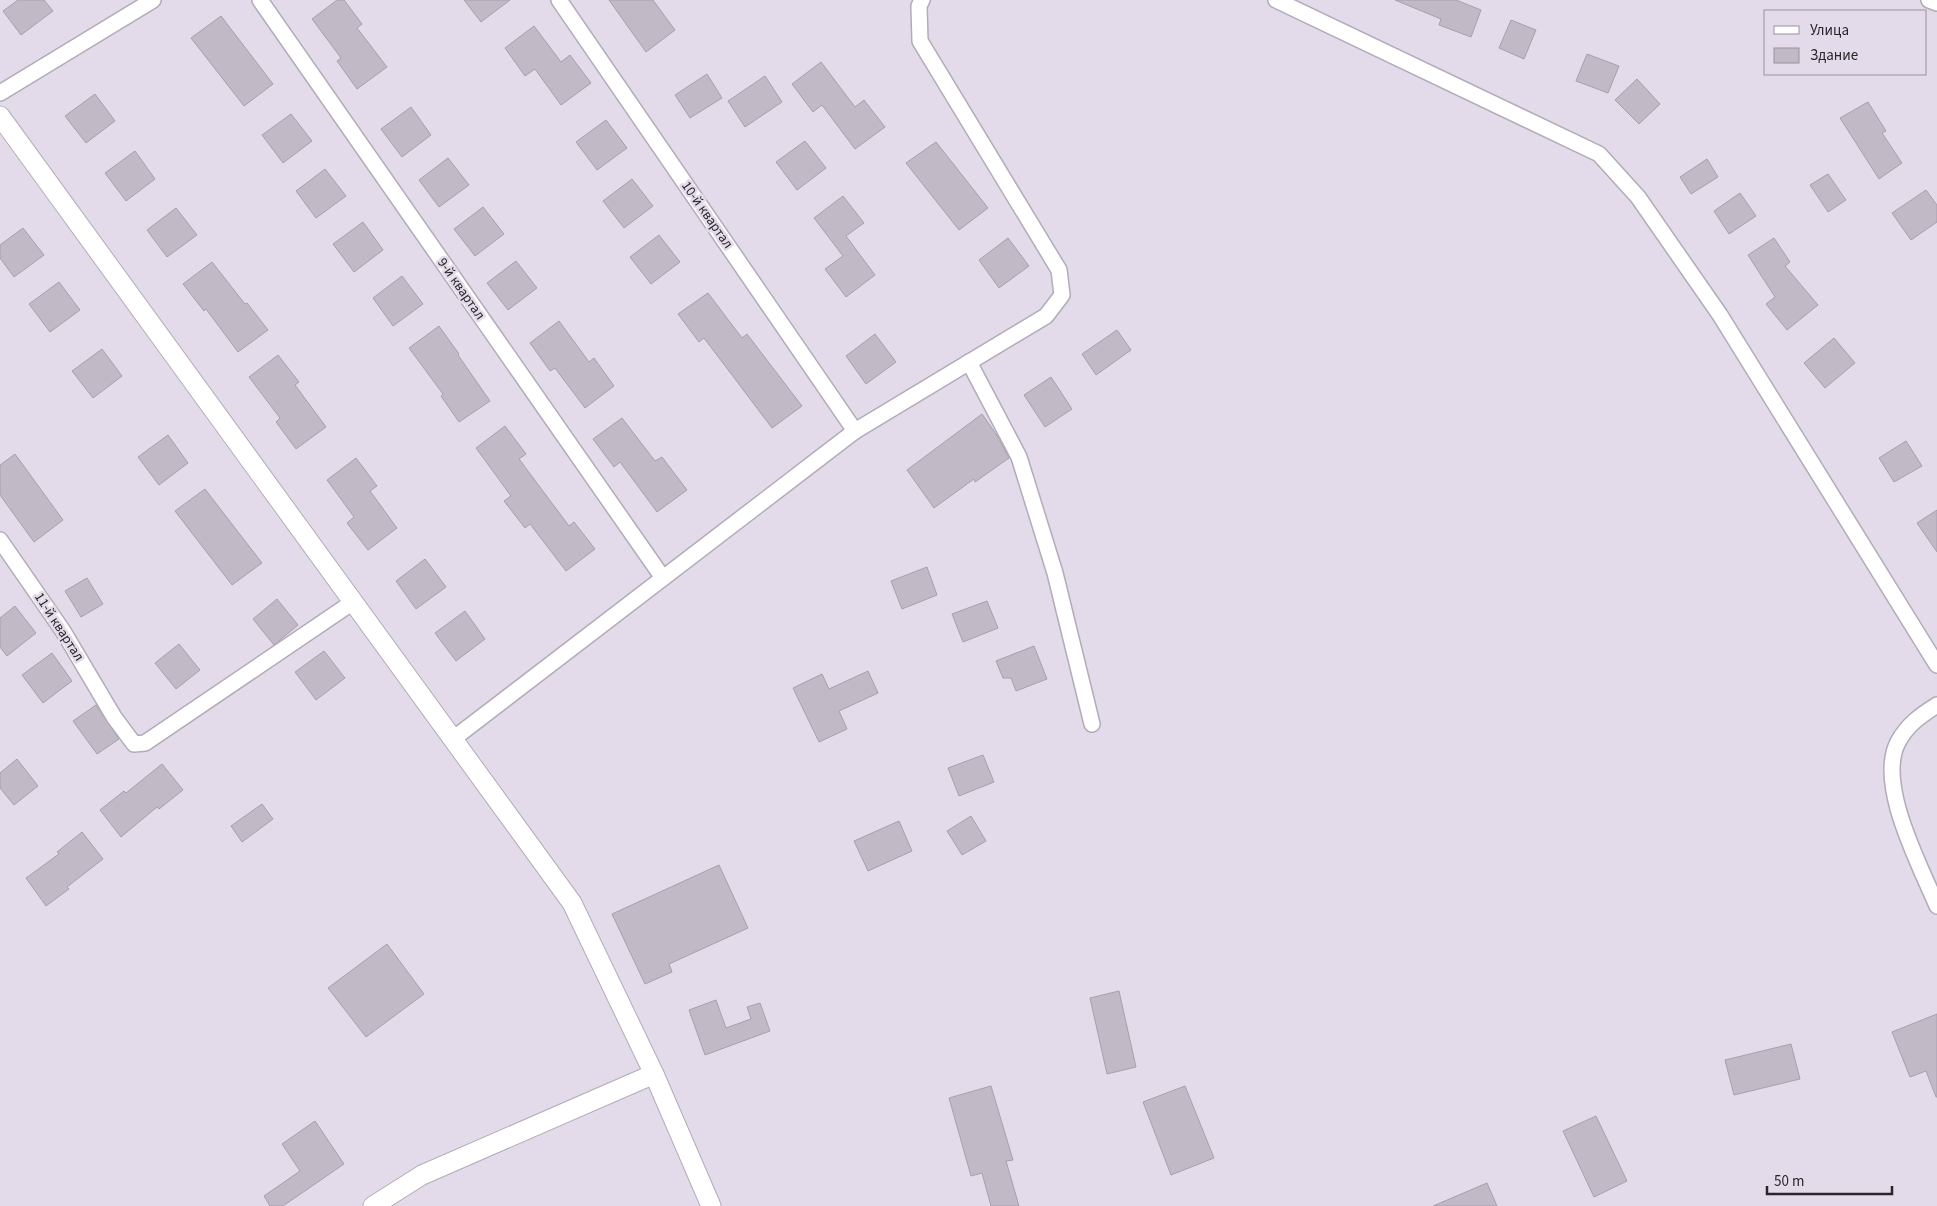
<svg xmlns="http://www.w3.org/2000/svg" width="1937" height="1206" font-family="'Source Sans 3',sans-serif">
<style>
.building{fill:#c2b9c7;stroke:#a79fac}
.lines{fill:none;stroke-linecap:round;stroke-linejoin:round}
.minor-casing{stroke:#b3abb8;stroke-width:18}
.tertiary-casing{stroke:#b3abb8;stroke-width:21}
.minor{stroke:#fff;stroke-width:15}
.tertiary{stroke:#fff;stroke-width:19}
.labels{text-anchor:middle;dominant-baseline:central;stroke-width:5;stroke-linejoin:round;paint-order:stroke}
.street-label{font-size:14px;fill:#29262b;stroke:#e3dbe9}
</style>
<rect width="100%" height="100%" fill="#e3dbe9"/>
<!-- building -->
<g class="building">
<path d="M18 0H44L53 11 21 35 3 11Z"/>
<path d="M337 0H344L362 24 357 28 387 67 357 89 337 61 341 58 312 19Z"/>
<path d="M464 0H510L481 22Z"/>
<path d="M609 0H653L675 30 646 52Z"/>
<path d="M1395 0H1456L1481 10 1471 37 1439 25 1441 19Z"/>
<path d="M221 16 273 84 244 106 191 38Z"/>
<path d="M1511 20 1536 30 1524 59 1499 48Z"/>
<path d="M534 26 561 62 570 55 591 83 561 105 535 69 525 76 505 48Z"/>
<path d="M1587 54 1619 66 1608 93 1576 81Z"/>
<path d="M821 62 855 107 864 100 885 127 855 149 822 105 813 112 792 84Z"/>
<path d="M707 74 722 98 690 118 675 95Z"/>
<path d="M765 76 782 102 745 127 728 101Z"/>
<path d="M1637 79 1660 104 1639 124 1615 100Z"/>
<path d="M95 94 115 121 86 143 65 116Z"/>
<path d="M1868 102 1886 131 1882 133 1902 163 1879 179 1840 118Z"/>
<path d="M411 107 431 135 402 157 381 129Z"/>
<path d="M291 114 312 141 283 163 262 135Z"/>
<path d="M606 120 627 148 597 170 576 142Z"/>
<path d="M805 141 826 168 797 190 776 162Z"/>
<path d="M936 142 988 208 959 230 906 163Z"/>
<path d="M135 151 155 179 126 201 105 173Z"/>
<path d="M448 158 469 185 439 207 419 180Z"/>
<path d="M1707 159 1718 177 1691 194 1680 177Z"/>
<path d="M325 169 346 196 316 218 296 191Z"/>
<path d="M1828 174 1846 200 1828 212 1810 185Z"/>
<path d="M632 179 653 206 624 228 603 201Z"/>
<path d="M1926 190 1937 205V222L1911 240 1892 213Z"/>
<path d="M1740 193 1756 216 1729 234 1714 211Z"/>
<path d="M843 196 864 223 846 236 875 275 846 297 825 269 843 256 814 218Z"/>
<path d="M483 207 504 234 475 256 454 229Z"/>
<path d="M176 208 197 235 167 257 147 230Z"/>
<path d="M363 222 383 250 354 272 333 244Z"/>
<path d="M23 228 44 255 14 277 0 258V245Z"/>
<path d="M659 235 680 262 651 284 630 257Z"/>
<path d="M1008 238 1029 266 999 288 979 260Z"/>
<path d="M1774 238 1790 262 1785 266 1818 305 1787 330 1766 304 1775 297 1748 255Z"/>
<path d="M516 261 537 288 508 310 487 283Z"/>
<path d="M212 262 245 304 247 303 268 330 238 352 206 309 204 311 183 284Z"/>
<path d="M402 276 423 304 393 326 373 298Z"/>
<path d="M59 282 80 310 50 332 29 304Z"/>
<path d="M708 293 742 338 747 334 802 406 772 428 704 338 699 342 678 314Z"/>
<path d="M559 321 589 362 594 358 614 386 585 408 555 368 550 371 530 343Z"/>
<path d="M439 326 459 354 458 355 490 401 459 422 441 396 443 394 409 348Z"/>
<path d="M1117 330 1131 350 1096 375 1082 354Z"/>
<path d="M875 334 896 362 866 384 846 356Z"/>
<path d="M1834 338 1855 363 1825 388 1804 363Z"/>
<path d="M102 349 122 376 93 398 72 371Z"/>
<path d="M278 355 299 382 295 385 326 427 296 449 276 422 280 418 249 377Z"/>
<path d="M1051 377 1072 409 1045 427 1024 395Z"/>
<path d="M982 414 998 437 1009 458 975 482 974 479 934 508 907 470Z"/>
<path d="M622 418 655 461 662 457 687 490 657 512 620 462 614 467 593 439Z"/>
<path d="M505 426 526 454 519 459 569 526 574 522 595 549 566 571 530 524 525 528 504 501 511 496 476 448Z"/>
<path d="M168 435 188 463 159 485 138 457Z"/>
<path d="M1906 441 1922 466 1894 482 1879 458Z"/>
<path d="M15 454 63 520 34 542 0 495V465Z"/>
<path d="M356 458 377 486 370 491 397 528 368 550 347 523 354 517 327 480Z"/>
<path d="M205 489 262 563 232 585 175 511Z"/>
<path d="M1937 510V552L1917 523Z"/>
<path d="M425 559 446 587 416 609 396 581Z"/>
<path d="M927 567 937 595 902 609 891 581Z"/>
<path d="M87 578 103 604 81 617 65 591Z"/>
<path d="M277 599 298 625 274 645 253 619Z"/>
<path d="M987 601 998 628 963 642 952 614Z"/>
<path d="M15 606 36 633 7 656 0 647V618Z"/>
<path d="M465 611 485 639 456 661 435 633Z"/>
<path d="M179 644 200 670 176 689 155 663Z"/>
<path d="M1034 646 1047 679 1016 691 1011 678H1003L996 661Z"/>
<path d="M324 651 345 678 316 700 295 672Z"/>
<path d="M52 653 72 681 43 703 22 675Z"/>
<path d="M868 671 878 693 839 711 847 729 819 742 793 688 822 674 829 689Z"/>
<path d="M96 705 119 739 97 754 73 721Z"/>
<path d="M983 755 994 782 959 796 948 768Z"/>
<path d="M17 759 38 786 14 805 0 788V773Z"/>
<path d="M162 764 183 790 159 809 157 807 121 837 100 810 124 791 126 793Z"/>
<path d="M262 804 273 819 242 842 231 826Z"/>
<path d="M971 816 986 841 962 855 947 831Z"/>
<path d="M899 821 912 851 868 871 854 841Z"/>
<path d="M82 832 103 859 67 887 69 889 46 906 26 878 59 854 57 852Z"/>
<path d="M719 865 748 928 669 964 672 972 645 984 612 914Z"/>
<path d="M387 944 424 994 366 1037 328 988Z"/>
<path d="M1119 991 1136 1067 1107 1074 1090 998Z"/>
<path d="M716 1000 726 1028 751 1019 747 1007 760 1003 770 1031 705 1055 689 1010Z"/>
<path d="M1937 1014V1097H1936L1926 1071 1910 1077 1892 1032Z"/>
<path d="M1791 1044 1800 1079 1734 1095 1725 1060Z"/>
<path d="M991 1086 1013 1160 1006 1161 1019 1206H991L982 1173 971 1176 949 1098Z"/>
<path d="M1185 1086 1214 1158 1171 1175 1143 1102Z"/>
<path d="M1596 1116 1627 1181 1594 1197 1563 1131Z"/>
<path d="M315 1121 344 1164 283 1206H270L264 1196 300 1171 282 1144Z"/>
<path d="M1487 1183 1497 1206H1433Z"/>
</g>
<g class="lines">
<!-- minor casing -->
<g class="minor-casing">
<g id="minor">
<path d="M260 0 663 578"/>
<path d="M559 0 855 431"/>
<path d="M1276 0 1599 154 1638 197 1720 315 1937 665"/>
<path d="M1929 0 1937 3"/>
<path d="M0 93 153 0"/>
<path d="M969 362 1019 457 1055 573 1092 724"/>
<path d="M0 540 63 631 114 717 134 744 145 743 353 602"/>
<path d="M1937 705C1921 715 1907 725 1898 742 1876 784 1920 865 1937 906"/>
<path d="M453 739 855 431 1046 316 1062 295 1059 270 920 41 919 6 922 0"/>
</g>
</g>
<!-- tertiary casing -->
<g class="tertiary-casing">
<g id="tertiary">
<path d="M0 116 572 903 654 1074 711 1206"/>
<path d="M373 1206 422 1175 654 1074"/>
</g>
</g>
<!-- minor -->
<use href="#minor" class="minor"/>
<!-- tertiary -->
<use href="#tertiary" class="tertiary"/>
</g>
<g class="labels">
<!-- street labels -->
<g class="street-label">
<text transform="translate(707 215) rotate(55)">10-й квартал</text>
<text transform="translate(461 289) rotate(55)">9-й квартал</text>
<text transform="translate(59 627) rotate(57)">11-й квартал</text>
</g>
</g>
<!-- legend -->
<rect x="1764" y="10" width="162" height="65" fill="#e3dbe9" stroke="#99939d"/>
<rect x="1774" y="26" width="25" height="8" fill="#ffffff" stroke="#99939d"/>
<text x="1810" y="35" font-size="15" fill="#29262b">Улица</text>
<rect x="1774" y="48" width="25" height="15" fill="#c2b9c7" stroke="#99939d"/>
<text x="1810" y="60" font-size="15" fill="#29262b">Здание</text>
<!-- scale -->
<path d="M1767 1186v8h125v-8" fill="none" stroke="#29262b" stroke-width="2.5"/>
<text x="1774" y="1186" font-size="15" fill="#29262b" stroke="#e3dbe9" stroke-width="4" paint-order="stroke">50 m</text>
</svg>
